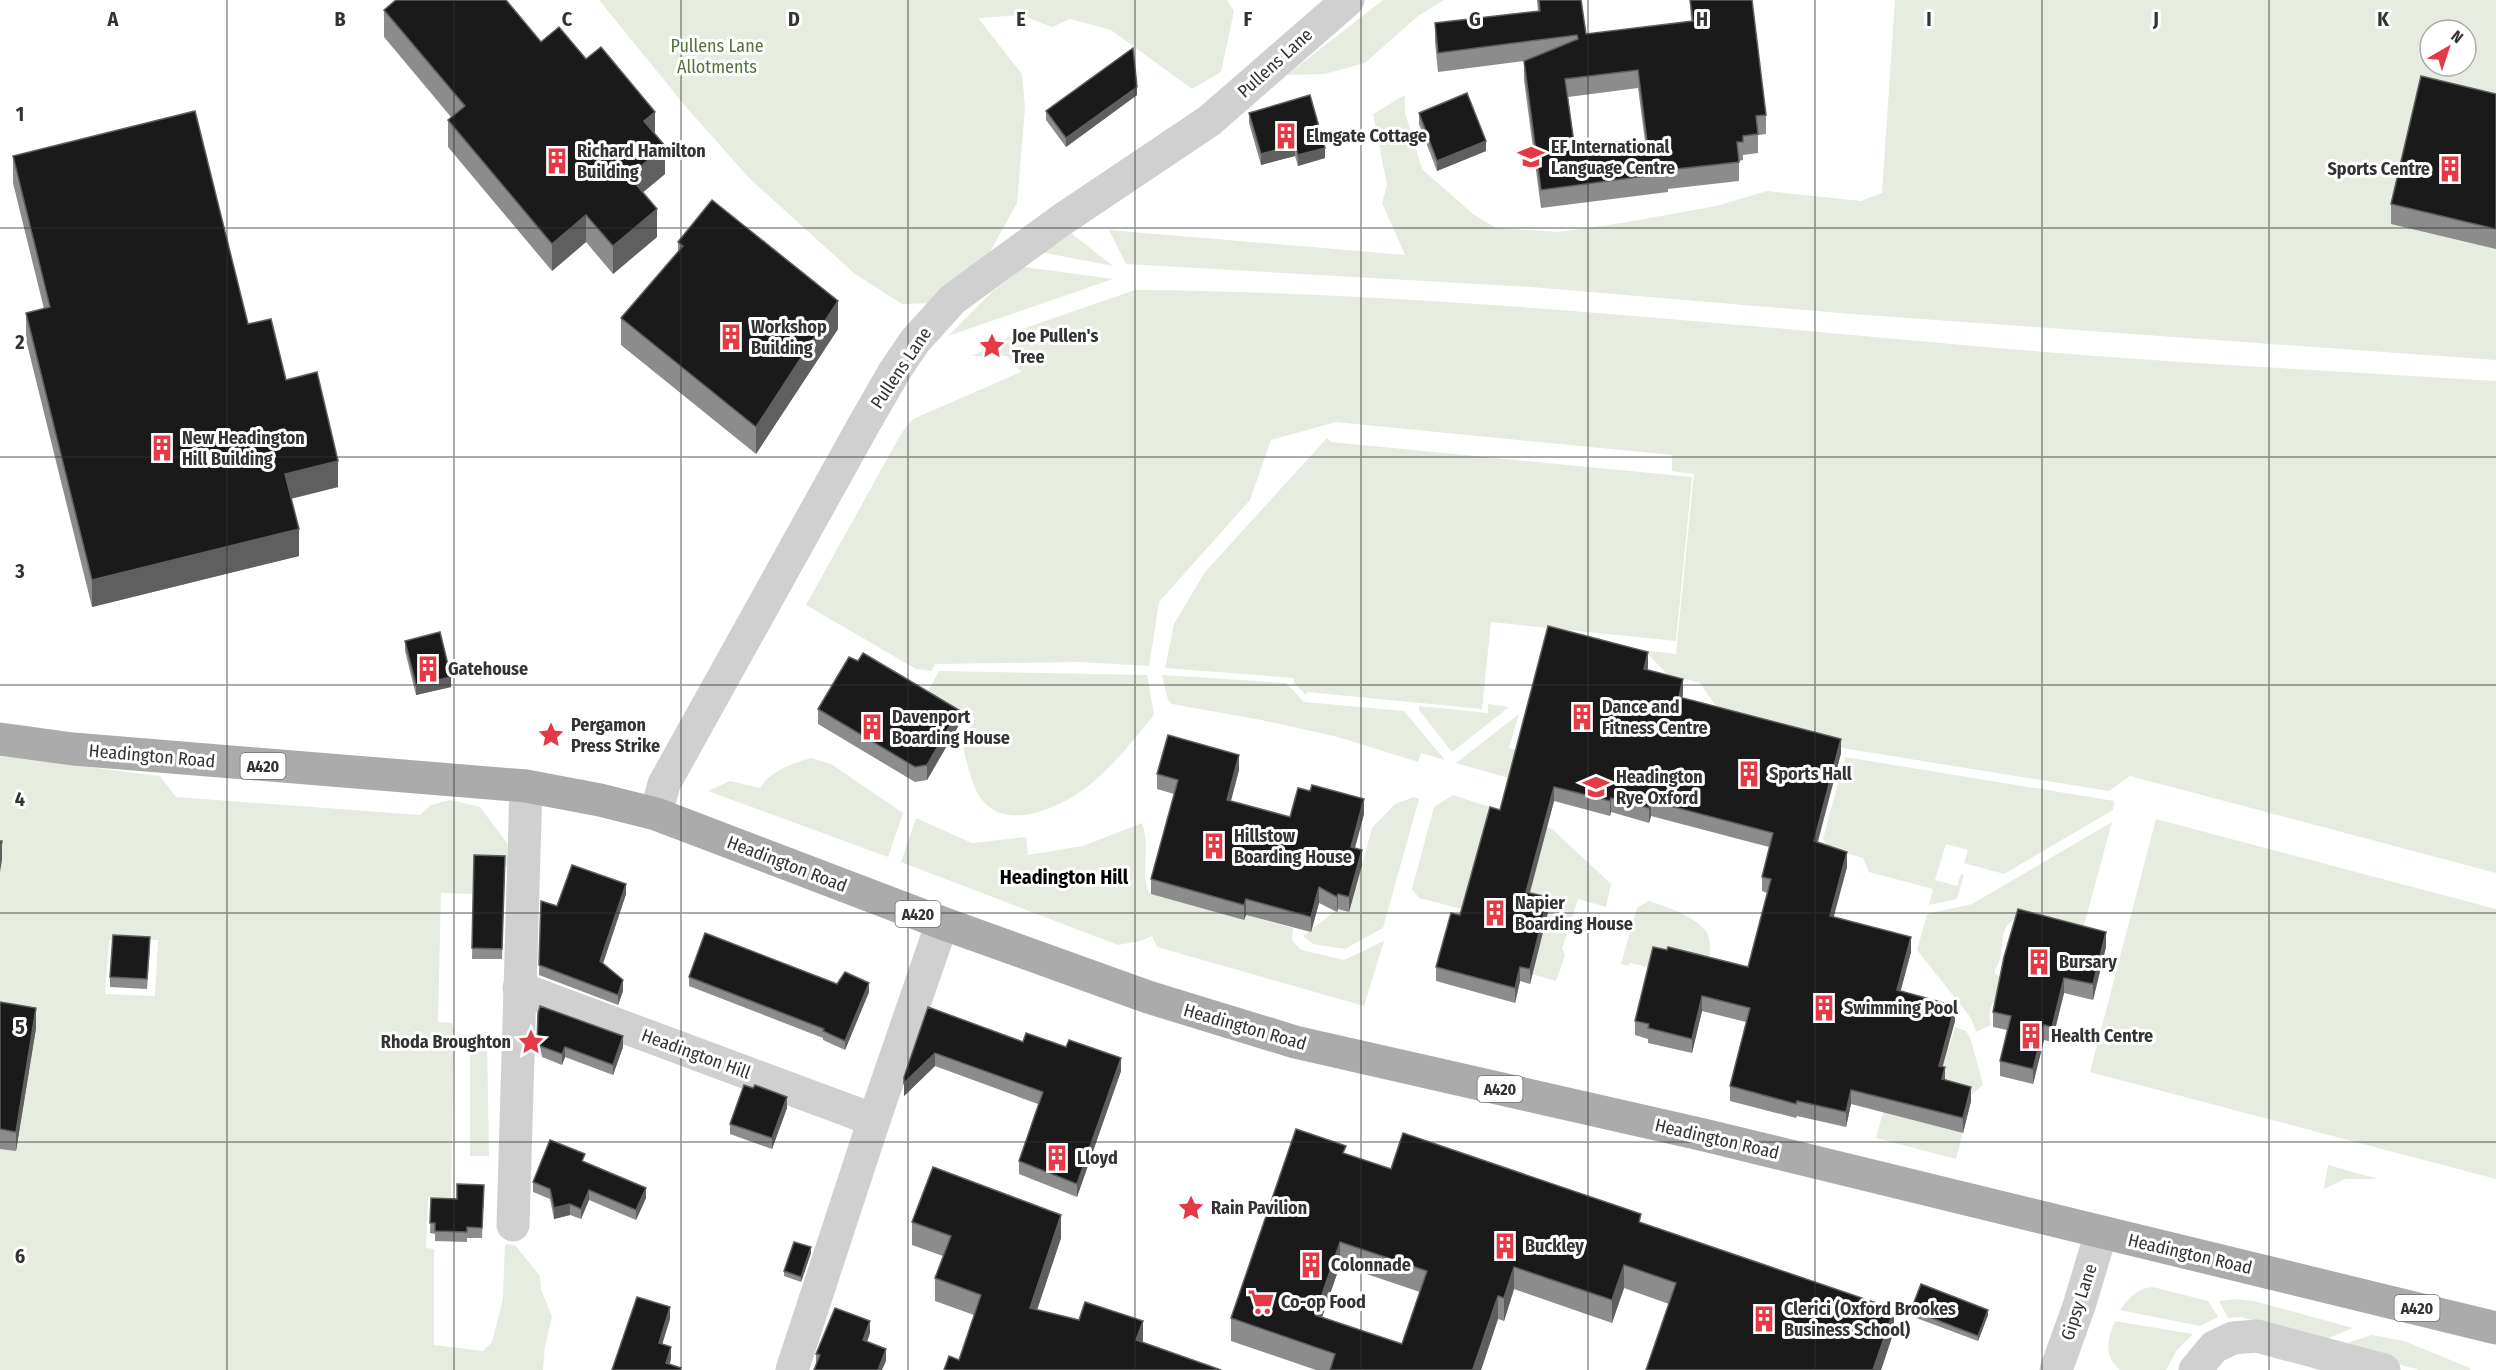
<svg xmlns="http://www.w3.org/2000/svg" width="2496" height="1370" font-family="'Fira Sans Condensed',sans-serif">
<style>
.green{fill:#e6ecdf;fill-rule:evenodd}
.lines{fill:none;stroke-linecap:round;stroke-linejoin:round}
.minor{stroke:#d0d0d0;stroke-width:33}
.major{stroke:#ababab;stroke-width:33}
.wall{fill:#8c8c8c;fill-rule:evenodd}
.shaded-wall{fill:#5f5f5f}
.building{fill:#1a1a1a;stroke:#5f5f5f;stroke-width:1.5;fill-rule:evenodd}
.grid{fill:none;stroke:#333;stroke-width:1.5;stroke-opacity:0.55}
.labels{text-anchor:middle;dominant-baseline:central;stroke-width:6;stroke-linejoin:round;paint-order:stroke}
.shield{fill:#fff;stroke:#707070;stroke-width:1.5}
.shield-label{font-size:16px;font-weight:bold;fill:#333}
.park-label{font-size:18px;fill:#56703f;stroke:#fff}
.street-label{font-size:18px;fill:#333;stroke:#fff}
.poi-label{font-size:18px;font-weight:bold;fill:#333;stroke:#fff;text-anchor:start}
.neighbourhood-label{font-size:20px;font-weight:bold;fill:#000;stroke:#fff}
.grid-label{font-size:20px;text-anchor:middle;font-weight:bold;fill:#333;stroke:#fff;stroke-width:6;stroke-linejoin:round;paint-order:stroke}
</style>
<rect width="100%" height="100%" fill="#fff"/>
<!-- green -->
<g class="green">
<path d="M599 0H1227L1234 11 1221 72 1192 89 1111 30 1070 19 1052 27 1021 15 978 18 1022 74 1025 108 1017 203 986 259 932 303 902 304 855 274 750 179 686 107Z"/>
<path d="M1383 0H1444L1418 16 1365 63 1325 74 1287 75Z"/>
<path d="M1895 0H2496V360L1852 314 1531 287 1126 264 1109 230 1405 255 1382 203 1387 185 1373 114 1405 95V112L1422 169 1473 214 1496 228 1559 232 1622 223 1716 206 1767 191 1861 201 1882 193ZM2430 30H2466V66H2430Z"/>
<path d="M1071 233 1113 266 1040 252Z"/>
<path d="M1024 267 1113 279 948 336 991 293Z"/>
<path d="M1135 290C1423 292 1710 323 1997 348 2163 362 2330 371 2496 381V873L2130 776 2109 791 1848 749 1722 715 1700 683 1667 674 1644 650 1676 654 1694 474 1672 471V455L1336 422 1271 440 1250 500 1159 602 1149 666 1079 662 935 664 932 671 916 669 806 605 902 432 913 419 1021 372 1007 356H972L1028 327Z"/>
<path d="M1327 438 1331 442 1692 477 1676 641 1491 622 1482 709 1307 692 1306 695 1294 683V678L1165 668 1174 624 1205 572Z"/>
<path d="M939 671 1147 675 1154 715C1135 738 1115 764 1092 783 1059 810 993 840 973 783 970 773 961 748 964 739 966 732 972 724 975 718L938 697 924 698Z"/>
<path d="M1162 675 1286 683 1304 702 1404 711 1445 760 1421 753 1418 762 1338 737 1261 720 1172 704 1168 700Z"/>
<path d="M1488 704 1509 707 1452 752 1419 710V706L1488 713Z"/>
<path d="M1519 714 1509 748 1519 750 1512 779 1456 763Z"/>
<path d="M0 756 160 776 176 797 420 815 431 805 450 800 480 807 507 843 508 866 474 865V894L441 893 438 1022 452 1023 454 1029 451 1198 428 1197 426 1248 434 1249V1345L483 1351 492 1342 503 1298 505 1244 515 1245 540 1276 541 1289 552 1317 545 1346 543 1370H0ZM123 938 158 940 155 996 105 994 109 941Z"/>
<path d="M1845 757 2114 801 2113 810 2004 874 1964 863 1968 850 1946 844 1935 880 1957 886 1961 874 1964 875 1957 899 1929 905 1933 889 1869 872 1863 858 1829 848 1823 839Z"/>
<path d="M811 758 831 764 903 813 888 857 708 791 730 781 760 788C771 770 792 764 811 758Z"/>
<path d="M1453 795 1514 815 1466 910 1419 898 1412 889 1434 807Z"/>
<path d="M1414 797 1419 799 1383 928 1345 949 1313 944 1303 936 1338 909 1349 912 1372 828 1395 804Z"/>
<path d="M916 818 972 843 1026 837 1028 855 1083 846 1142 823C1151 848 1140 874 1149 893L1244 920 1246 915 1293 928 1292 940 1301 950 1344 960 1384 941 1364 1006 1157 947 1152 936 1140 941 1118 945 901 862Z"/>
<path d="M1526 819 1552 829 1611 884 1606 907 1578 899 1562 949 1565 955 1556 981 1532 974Z"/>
<path d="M2156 819 2496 909V1179L2090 1072Z"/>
<path d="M2112 822 2082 933 2024 914C1998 924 2005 937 2000 959 1999 964 1995 968 1994 973L2000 977 1999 997C1989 1005 1988 1013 1991 1025L1976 1032 1971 1018 1917 950 1927 914 1972 904Z"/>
<path d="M1648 901C1664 905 1702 919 1708 935 1712 946 1709 957 1708 968H1651L1630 963 1628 966 1621 964 1637 908Z"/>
<path d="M1955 1027 1966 1031 1971 1040 1983 1085 1967 1098 1898 1056 1916 1039 1949 1047Z"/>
<path d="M487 1042 489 1156H470V1046Z"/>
<path d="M1883 1112 1963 1133 1956 1159 1876 1138Z"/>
<path d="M2328 1165 2378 1179H2345L2324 1189Z"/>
<path d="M2153 1287 2208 1301 2218 1317 2200 1326 2120 1310C2129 1298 2137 1288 2153 1287Z"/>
<path d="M2236 1299 2254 1301 2353 1328 2324 1340 2241 1317 2228 1318 2219 1301Z"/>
<path d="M2115 1321 2193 1334 2177 1350 2166 1370H2120C2103 1355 2107 1340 2115 1321Z"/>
<path d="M2372 1335 2404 1341 2470 1368V1370H2420L2334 1347Z"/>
</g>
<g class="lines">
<!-- minor -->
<g class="minor">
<path d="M656 814 664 784 863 426 894 372 915 341 953 299 1060 221 1209 121 1348 0"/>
<path d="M519 988 874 1120"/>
<path d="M513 1225 526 786"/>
<path d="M792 1370 874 1120 942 923"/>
<path d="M2056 1370 2079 1306 2101 1233"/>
<path d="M2195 1370 2214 1347 2233 1338 2257 1336 2384 1370"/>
</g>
<!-- major -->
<path class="major" d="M0 739 73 749 526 786 600 800 656 814 942 923 1148 997 1295 1042 1704 1135 2496 1328"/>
</g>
<!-- wall -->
<g class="wall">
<path d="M1537 0H1581L1586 34 1691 21 1690 0 1766 115V134L1758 135V153L1743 155V160L1739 161V181L1668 189V192L1541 208 1524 80V61L1438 72 1435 42V23L1538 11ZM1638 88 1645 141 1575 150 1568 97Z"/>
<path d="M384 10 541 42 586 59 655 135 665 174 643 192 657 237 613 274 586 242 552 271 448 147V120L451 117 384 37Z"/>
<path d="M2496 94V249L2391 224V204Z"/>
<path d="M1137 95 1066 147 1046 120V111Z"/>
<path d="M1249 113 1325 158 1298 166 1295 156 1261 165 1249 123Z"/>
<path d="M1419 113 1486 151 1437 171 1419 124Z"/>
<path d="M13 156 248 324 286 380 338 487 291 499 299 556 92 607 26 340V313L44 309 13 183Z"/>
<path d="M678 242 838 329 756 454 621 345V318L678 252Z"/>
<path d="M405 641 451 687 416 695 405 651Z"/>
<path d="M1648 667V670L1683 694 1682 698 1841 753 1818 842 1847 867 1833 917 1911 952 1900 991 1955 1021 1942 1067 1945 1079 1971 1101 1963 1133 1851 1104 1846 1127 1797 1116 1796 1118 1730 1101V1086L1746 1022 1702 1011 1692 1053 1648 1043V1039L1635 1035V1021L1748 967 1767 893 1762 891V877L1769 847 1651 816 1649 823 1611 812 1610 816 1554 801 1530 893 1548 912 1530 984 1520 981 1515 1003 1436 981V967L1460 915 1500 810Z"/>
<path d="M818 709 959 725 927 780 915 782 818 724Z"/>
<path d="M1239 770 1231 801 1290 817 1364 814 1355 848 1362 865 1349 912 1338 909 1337 912 1319 903 1311 932 1246 915 1244 920 1151 894V879L1174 794 1157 789V774Z"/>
<path d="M474 855 505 856 502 959H472Z"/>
<path d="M626 894 603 964 623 991 618 1005 539 975 541 901 557 906Z"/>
<path d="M150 947 147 989 110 987V977Z"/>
<path d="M2106 947 2093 1000 2064 993 2052 1042 2044 1040 2033 1084 2000 1076V1061L2007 1030 1993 1027V1012Z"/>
<path d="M689 977 837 984 869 992 845 1050 823 1040V1038L689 986Z"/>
<path d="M0 1002 36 1028 16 1151 0 1149Z"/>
<path d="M928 1007 1023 1042 1121 1071 1077 1197 1019 1174V1161L1038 1104 935 1066 904 1096Z"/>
<path d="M538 1013 623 1047 613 1075 565 1057 562 1065 537 1055Z"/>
<path d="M787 1108 772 1149 730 1134V1124Z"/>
<path d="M1346 1154 1391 1169 1641 1223 1894 1331 1881 1370H1646L1669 1304 1624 1288 1612 1323 1514 1289 1504 1321 1498 1319 1481 1370H1316L1231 1341V1318ZM1340 1265 1420 1292 1402 1344 1322 1317Z"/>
<path d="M585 1162 646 1198 636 1220 589 1200 581 1219 570 1215 554 1219 550 1199 533 1192V1182Z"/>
<path d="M484 1185 482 1238H467V1242L435 1241V1234L430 1233 431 1198 457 1199Z"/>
<path d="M912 1222 1061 1238 1037 1310 1079 1320 1143 1321 959 1360 974 1315 935 1301V1278L943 1256 912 1245Z"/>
<path d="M811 1253 801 1282 784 1276V1271Z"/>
<path d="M1911 1310 1988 1315 1978 1341 1911 1316Z"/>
<path d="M870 1333 867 1342 886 1361 816 1364V1354Z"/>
</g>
<!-- shaded-wall -->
<g class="shaded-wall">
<path d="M1137 87V95L1066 147V138Z"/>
<path d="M655 112V140L644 121Z"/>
<path d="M1486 141V151L1437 171V161Z"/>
<path d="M1295 145V156L1261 165V154Z"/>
<path d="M665 146V174L629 204V176Z"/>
<path d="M1325 148V158L1298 166V155Z"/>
<path d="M657 209V237L613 274V246Z"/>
<path d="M586 215V242L552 271V244Z"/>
<path d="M838 301V329L756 454V427Z"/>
<path d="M338 461V487L285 500V474Z"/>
<path d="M299 529V556L92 607V580Z"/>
<path d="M1648 652V667L1644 684V669Z"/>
<path d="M451 677V687L416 695V685Z"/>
<path d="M1683 679V694L1679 711V697Z"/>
<path d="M959 710V725L927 780V765Z"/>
<path d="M1841 739V753L1814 855V841Z"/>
<path d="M1239 755V770L1227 815V800Z"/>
<path d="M1554 787V801L1526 906V892Z"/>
<path d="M1611 798V812L1610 816V801Z"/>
<path d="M1364 799V814L1351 862V847Z"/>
<path d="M1651 801V816L1649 823V808Z"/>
<path d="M2 841V860L0 872V853Z"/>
<path d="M1362 850V865L1349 912V897Z"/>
<path d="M1847 852V867L1830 931V916Z"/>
<path d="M626 884V894L600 972V961Z"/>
<path d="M1319 887V903L1311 932V917Z"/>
<path d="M1338 894V909L1337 912V897Z"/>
<path d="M1548 897V912L1530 984V969Z"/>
<path d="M1246 899V915L1244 920V905Z"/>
<path d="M2106 932V947L2093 1000V984Z"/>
<path d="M1911 937V952L1897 1005V990Z"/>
<path d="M1520 967V981L1515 1003V988Z"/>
<path d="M2064 978V993L2052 1042V1027Z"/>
<path d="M623 980V991L618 1005V995Z"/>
<path d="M869 983V992L845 1050V1041Z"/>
<path d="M1702 996V1011L1692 1053V1039Z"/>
<path d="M1955 1006V1021L1939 1080V1066Z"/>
<path d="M36 1008V1028L16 1151V1132Z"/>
<path d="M2044 1025V1040L2033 1084V1069Z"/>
<path d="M623 1036V1047L613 1075V1065Z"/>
<path d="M565 1047V1057L562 1065V1054Z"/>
<path d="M935 1053V1066L904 1096V1083Z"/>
<path d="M1121 1058V1071L1077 1197V1184Z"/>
<path d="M1945 1067V1082L1942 1079Z"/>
<path d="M1971 1087V1101L1963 1133V1118Z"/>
<path d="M1851 1090V1104L1846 1127V1112Z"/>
<path d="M787 1097V1108L772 1149V1138Z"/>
<path d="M646 1188V1198L636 1220V1210Z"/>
<path d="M589 1190V1200L581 1219V1209Z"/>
<path d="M570 1204V1215L554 1219V1208Z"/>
<path d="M1061 1215V1238L1030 1331V1308Z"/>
<path d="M1340 1242V1265L1315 1338V1315Z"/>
<path d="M811 1247V1253L801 1282V1277Z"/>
<path d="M1624 1265V1288L1612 1323V1300Z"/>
<path d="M1514 1267V1289L1504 1321V1298Z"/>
<path d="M1498 1296V1319L1481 1370H1473Z"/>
<path d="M670 1307V1319L659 1355V1343Z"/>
<path d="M1894 1309V1331L1881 1370H1873Z"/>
<path d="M1988 1310V1315L1978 1341V1336Z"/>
<path d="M870 1321V1333L863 1352V1340Z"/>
<path d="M1143 1321V1344L1136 1340Z"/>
<path d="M671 1347V1359L668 1370 666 1363Z"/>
<path d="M886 1349V1361L882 1370H878Z"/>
</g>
<!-- building -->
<g class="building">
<path d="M396 0H506L541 42 559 27 586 59 601 47 655 112 644 121 665 146 629 176 657 209 613 246 586 215 552 244 448 120 465 106 384 10Z"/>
<path d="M1539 0H1581L1586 34 1693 21 1690 0H1752L1766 115 1756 116 1758 134 1743 136V142H1737L1739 162 1668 170V173L1541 190 1524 61 1578 39 1577 35 1438 53 1435 23 1540 11ZM1638 70 1647 141 1575 150 1565 79Z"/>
<path d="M1133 48 1137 87 1066 138 1046 111Z"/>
<path d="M2421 76 2496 94V229L2391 204Z"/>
<path d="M1467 93 1486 141 1437 161 1419 113Z"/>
<path d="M1310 95 1325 148 1298 155 1295 145 1261 154 1249 113Z"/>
<path d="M195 111 248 324 271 319 286 380 317 372 338 461 285 474 299 529 92 580 26 313 50 307 13 156Z"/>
<path d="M712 200 838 301 756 427 621 318 683 246 678 242Z"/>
<path d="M1548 626 1648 652 1644 669 1683 679 1679 697 1841 739 1814 841 1847 852 1830 916 1911 937 1897 990 1955 1006 1939 1066 1945 1067 1942 1079 1971 1087 1963 1118 1851 1090 1846 1112 1797 1101 1796 1104 1730 1086 1750 1008 1702 996 1692 1039 1648 1028 1649 1024 1635 1021 1653 947 1667 950 1668 947 1748 967 1771 879 1762 877 1773 833 1651 801 1649 808 1611 798 1610 801 1554 787 1526 892 1548 897 1530 969 1520 967 1515 988 1436 967 1451 913 1460 915 1490 807 1500 810Z"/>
<path d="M440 632 451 677 416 685 405 641Z"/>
<path d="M863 653 959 710 927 765 915 767 818 709 849 657 858 661Z"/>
<path d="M1168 735 1239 755 1227 800 1290 817 1298 788 1310 791 1312 785 1364 799 1351 847 1362 850 1349 897 1338 894 1337 897 1319 887 1311 917 1246 899 1244 905 1151 879 1178 780 1157 774Z"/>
<path d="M0 841H2L0 853Z"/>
<path d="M474 855 505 856 502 949 472 948Z"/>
<path d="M572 865 626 884 600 961 623 980 618 995 539 965 541 901 557 906Z"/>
<path d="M2018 909 2106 932 2093 984 2064 978 2052 1027 2044 1025 2033 1069 2000 1061 2011 1016 1993 1012 2004 957Z"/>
<path d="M705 933 837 984 845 972 869 983 845 1041 823 1031 824 1029 689 977Z"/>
<path d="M113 935 150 937 147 979 110 977Z"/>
<path d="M0 1002 36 1008 16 1132 0 1129Z"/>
<path d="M540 1006 623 1036 613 1065 565 1047 562 1054 537 1045 538 1013Z"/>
<path d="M928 1007 1023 1042 1026 1033 1066 1047 1069 1040 1121 1058 1077 1184 1019 1161 1043 1092 935 1053 904 1083V1077Z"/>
<path d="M744 1085 753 1088 755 1085 787 1097 772 1138 730 1124Z"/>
<path d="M1296 1129 1346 1146 1343 1153 1391 1169 1403 1133 1641 1214 1639 1222 1894 1309 1873 1370H1646L1676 1283 1624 1265 1612 1300 1514 1267 1504 1298 1498 1296 1473 1369 1476 1370H1330L1335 1354 1231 1318ZM1340 1242 1427 1271 1402 1344 1315 1315Z"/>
<path d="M550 1140 585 1154 582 1161 646 1188 636 1210 589 1190 581 1209 570 1204 554 1208 550 1189 533 1182Z"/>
<path d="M933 1167 1061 1215 1030 1308 1079 1320 1085 1302 1143 1321 1136 1340 1221 1370H944L949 1356 959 1360 981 1295 935 1278 951 1236 912 1222Z"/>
<path d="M457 1184 484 1185 482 1228 467 1227V1232L435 1231V1223H430L431 1198 457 1199Z"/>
<path d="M794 1242 811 1247 801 1277 784 1271Z"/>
<path d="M1921 1284 1988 1310 1978 1336 1911 1310Z"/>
<path d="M637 1297 670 1307 659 1343 671 1347 666 1363 681 1368 680 1370H612Z"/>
<path d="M835 1308 870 1321 863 1340 886 1349 878 1370H814L820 1355 816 1354Z"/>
</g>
<!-- grid -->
<path class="grid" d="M227 0V1370M454 0V1370M681 0V1370M908 0V1370M1135 0V1370M1361 0V1370M1588 0V1370M1815 0V1370M2042 0V1370M2269 0V1370M0 228H2496M0 457H2496M0 685H2496M0 913H2496M0 1142H2496"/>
<!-- icons -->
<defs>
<g id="building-bare" transform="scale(2.07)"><path d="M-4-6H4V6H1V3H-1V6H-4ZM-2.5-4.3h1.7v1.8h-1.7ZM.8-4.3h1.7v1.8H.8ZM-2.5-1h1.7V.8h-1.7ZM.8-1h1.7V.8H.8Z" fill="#e63946" stroke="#fff" stroke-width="2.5" paint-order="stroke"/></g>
<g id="university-bare" transform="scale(2.07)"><path d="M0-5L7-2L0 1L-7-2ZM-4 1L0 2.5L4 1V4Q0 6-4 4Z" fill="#e63946" stroke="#fff" stroke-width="2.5" paint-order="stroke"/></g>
<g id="sight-bare" transform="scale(2.07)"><path d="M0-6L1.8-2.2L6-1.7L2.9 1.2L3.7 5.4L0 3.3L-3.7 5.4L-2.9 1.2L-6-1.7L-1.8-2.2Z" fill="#e63946" stroke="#fff" stroke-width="2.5" paint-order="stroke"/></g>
<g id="school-bare" transform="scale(2.07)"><path d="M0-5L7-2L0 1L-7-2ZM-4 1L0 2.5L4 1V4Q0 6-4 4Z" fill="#e63946" stroke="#fff" stroke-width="2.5" paint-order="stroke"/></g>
<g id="supermarket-bare" transform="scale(2.07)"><path d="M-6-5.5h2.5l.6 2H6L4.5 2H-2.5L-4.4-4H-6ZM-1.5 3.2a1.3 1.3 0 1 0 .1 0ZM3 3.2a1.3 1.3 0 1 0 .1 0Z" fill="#e63946" stroke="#fff" stroke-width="2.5" paint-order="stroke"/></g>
</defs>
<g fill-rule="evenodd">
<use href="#building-bare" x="1286" y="136"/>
<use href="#university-bare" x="1531" y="157"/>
<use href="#building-bare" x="557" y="161"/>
<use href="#building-bare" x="2450" y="169"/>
<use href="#building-bare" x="731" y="337"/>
<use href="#sight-bare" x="992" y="346"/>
<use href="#building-bare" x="162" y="448"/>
<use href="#building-bare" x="428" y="669"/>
<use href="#building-bare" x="1582" y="717"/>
<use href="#building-bare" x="872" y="727"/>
<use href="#sight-bare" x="551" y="735"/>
<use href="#building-bare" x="1749" y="774"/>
<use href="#school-bare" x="1596" y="787"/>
<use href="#building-bare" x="1214" y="846"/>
<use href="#building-bare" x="1495" y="913"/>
<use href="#building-bare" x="2039" y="962"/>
<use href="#building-bare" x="1824" y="1008"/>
<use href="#building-bare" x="2031" y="1036"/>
<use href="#sight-bare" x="531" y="1042"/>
<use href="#building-bare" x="1057" y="1158"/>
<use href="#sight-bare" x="1191" y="1208"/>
<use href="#building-bare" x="1505" y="1246"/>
<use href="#building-bare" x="1311" y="1265"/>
<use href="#supermarket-bare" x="1261" y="1302"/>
<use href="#building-bare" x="1764" y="1319"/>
</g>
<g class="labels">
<!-- shield labels -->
<g class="shield">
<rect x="240.5" y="753" width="45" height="26" rx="4.5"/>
<rect x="895.5" y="901" width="45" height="26" rx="4.5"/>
<rect x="1477.5" y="1076" width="45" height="26" rx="4.5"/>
<rect x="2394.5" y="1295" width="45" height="26" rx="4.5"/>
</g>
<g class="shield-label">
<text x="263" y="766">A420</text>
<text x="918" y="914">A420</text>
<text x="1500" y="1089">A420</text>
<text x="2417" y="1308">A420</text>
</g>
<!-- park labels -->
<g class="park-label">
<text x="717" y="46">Pullens Lane<tspan x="717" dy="21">Allotments</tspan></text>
</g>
<!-- street labels -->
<g class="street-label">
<text transform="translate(1275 63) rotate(-42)">Pullens Lane</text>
<text transform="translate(901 368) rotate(-56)">Pullens Lane</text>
<text transform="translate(152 756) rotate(5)">Headington Road</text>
<text transform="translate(787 864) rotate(21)">Headington Road</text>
<text transform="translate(1245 1027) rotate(16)">Headington Road</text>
<text transform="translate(696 1054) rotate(20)">Headington Hill</text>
<text transform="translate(1717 1139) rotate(13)">Headington Road</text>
<text transform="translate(2190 1254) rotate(13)">Headington Road</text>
<text transform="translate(2079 1302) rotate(-72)">Gipsy Lane</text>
</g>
<!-- poi labels -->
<g class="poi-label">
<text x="1306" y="136">Elmgate Cottage</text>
<text x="1551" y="147">EF International<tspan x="1551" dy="21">Language Centre</tspan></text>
<text x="577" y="151">Richard Hamilton<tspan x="577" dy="21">Building</tspan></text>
<text x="2430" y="169" text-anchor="end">Sports Centre</text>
<text x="751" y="327">Workshop<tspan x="751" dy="21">Building</tspan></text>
<text x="1012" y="336">Joe Pullen's<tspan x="1012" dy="21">Tree</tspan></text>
<text x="182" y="438">New Headington<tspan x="182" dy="21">Hill Building</tspan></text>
<text x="448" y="669">Gatehouse</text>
<text x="1602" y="707">Dance and<tspan x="1602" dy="21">Fitness Centre</tspan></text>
<text x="892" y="717">Davenport<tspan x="892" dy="21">Boarding House</tspan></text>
<text x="571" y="725">Pergamon<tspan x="571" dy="21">Press Strike</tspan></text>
<text x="1769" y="774">Sports Hall</text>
<text x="1616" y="777">Headington<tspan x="1616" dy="21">Rye Oxford</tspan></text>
<text x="1234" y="836">Hillstow<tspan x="1234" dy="21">Boarding House</tspan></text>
<text x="1515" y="903">Napier<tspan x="1515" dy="21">Boarding House</tspan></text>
<text x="2059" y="962">Bursary</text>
<text x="1844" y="1008">Swimming Pool</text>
<text x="2051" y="1036">Health Centre</text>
<text x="511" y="1042" text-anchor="end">Rhoda Broughton</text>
<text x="1077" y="1158">Lloyd</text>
<text x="1211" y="1208">Rain Pavilion</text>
<text x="1525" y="1246">Buckley</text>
<text x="1331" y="1265">Colonnade</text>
<text x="1281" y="1302">Co-op Food</text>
<text x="1784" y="1309">Clerici (Oxford Brookes<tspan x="1784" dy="21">Business School)</tspan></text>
</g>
<!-- neighbourhood labels -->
<g class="neighbourhood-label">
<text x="1064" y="877">Headington Hill</text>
</g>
</g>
<g class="grid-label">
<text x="113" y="26">A</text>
<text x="340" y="26">B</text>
<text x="567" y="26">C</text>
<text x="794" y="26">D</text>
<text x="1021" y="26">E</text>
<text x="1248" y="26">F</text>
<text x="1475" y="26">G</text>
<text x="1702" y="26">H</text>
<text x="1929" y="26">I</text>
<text x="2156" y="26">J</text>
<text x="2383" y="26">K</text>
<text x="20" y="121">1</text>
<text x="20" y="349">2</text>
<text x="20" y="578">3</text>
<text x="20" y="806">4</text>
<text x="20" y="1034">5</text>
<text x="20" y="1263">6</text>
</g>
<!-- north arrow -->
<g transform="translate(2448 48) rotate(39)"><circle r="28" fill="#ffffff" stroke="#adadad" stroke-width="1.5"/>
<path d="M0-4.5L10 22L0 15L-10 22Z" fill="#e63946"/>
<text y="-9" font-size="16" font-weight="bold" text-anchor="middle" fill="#333333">N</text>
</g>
</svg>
